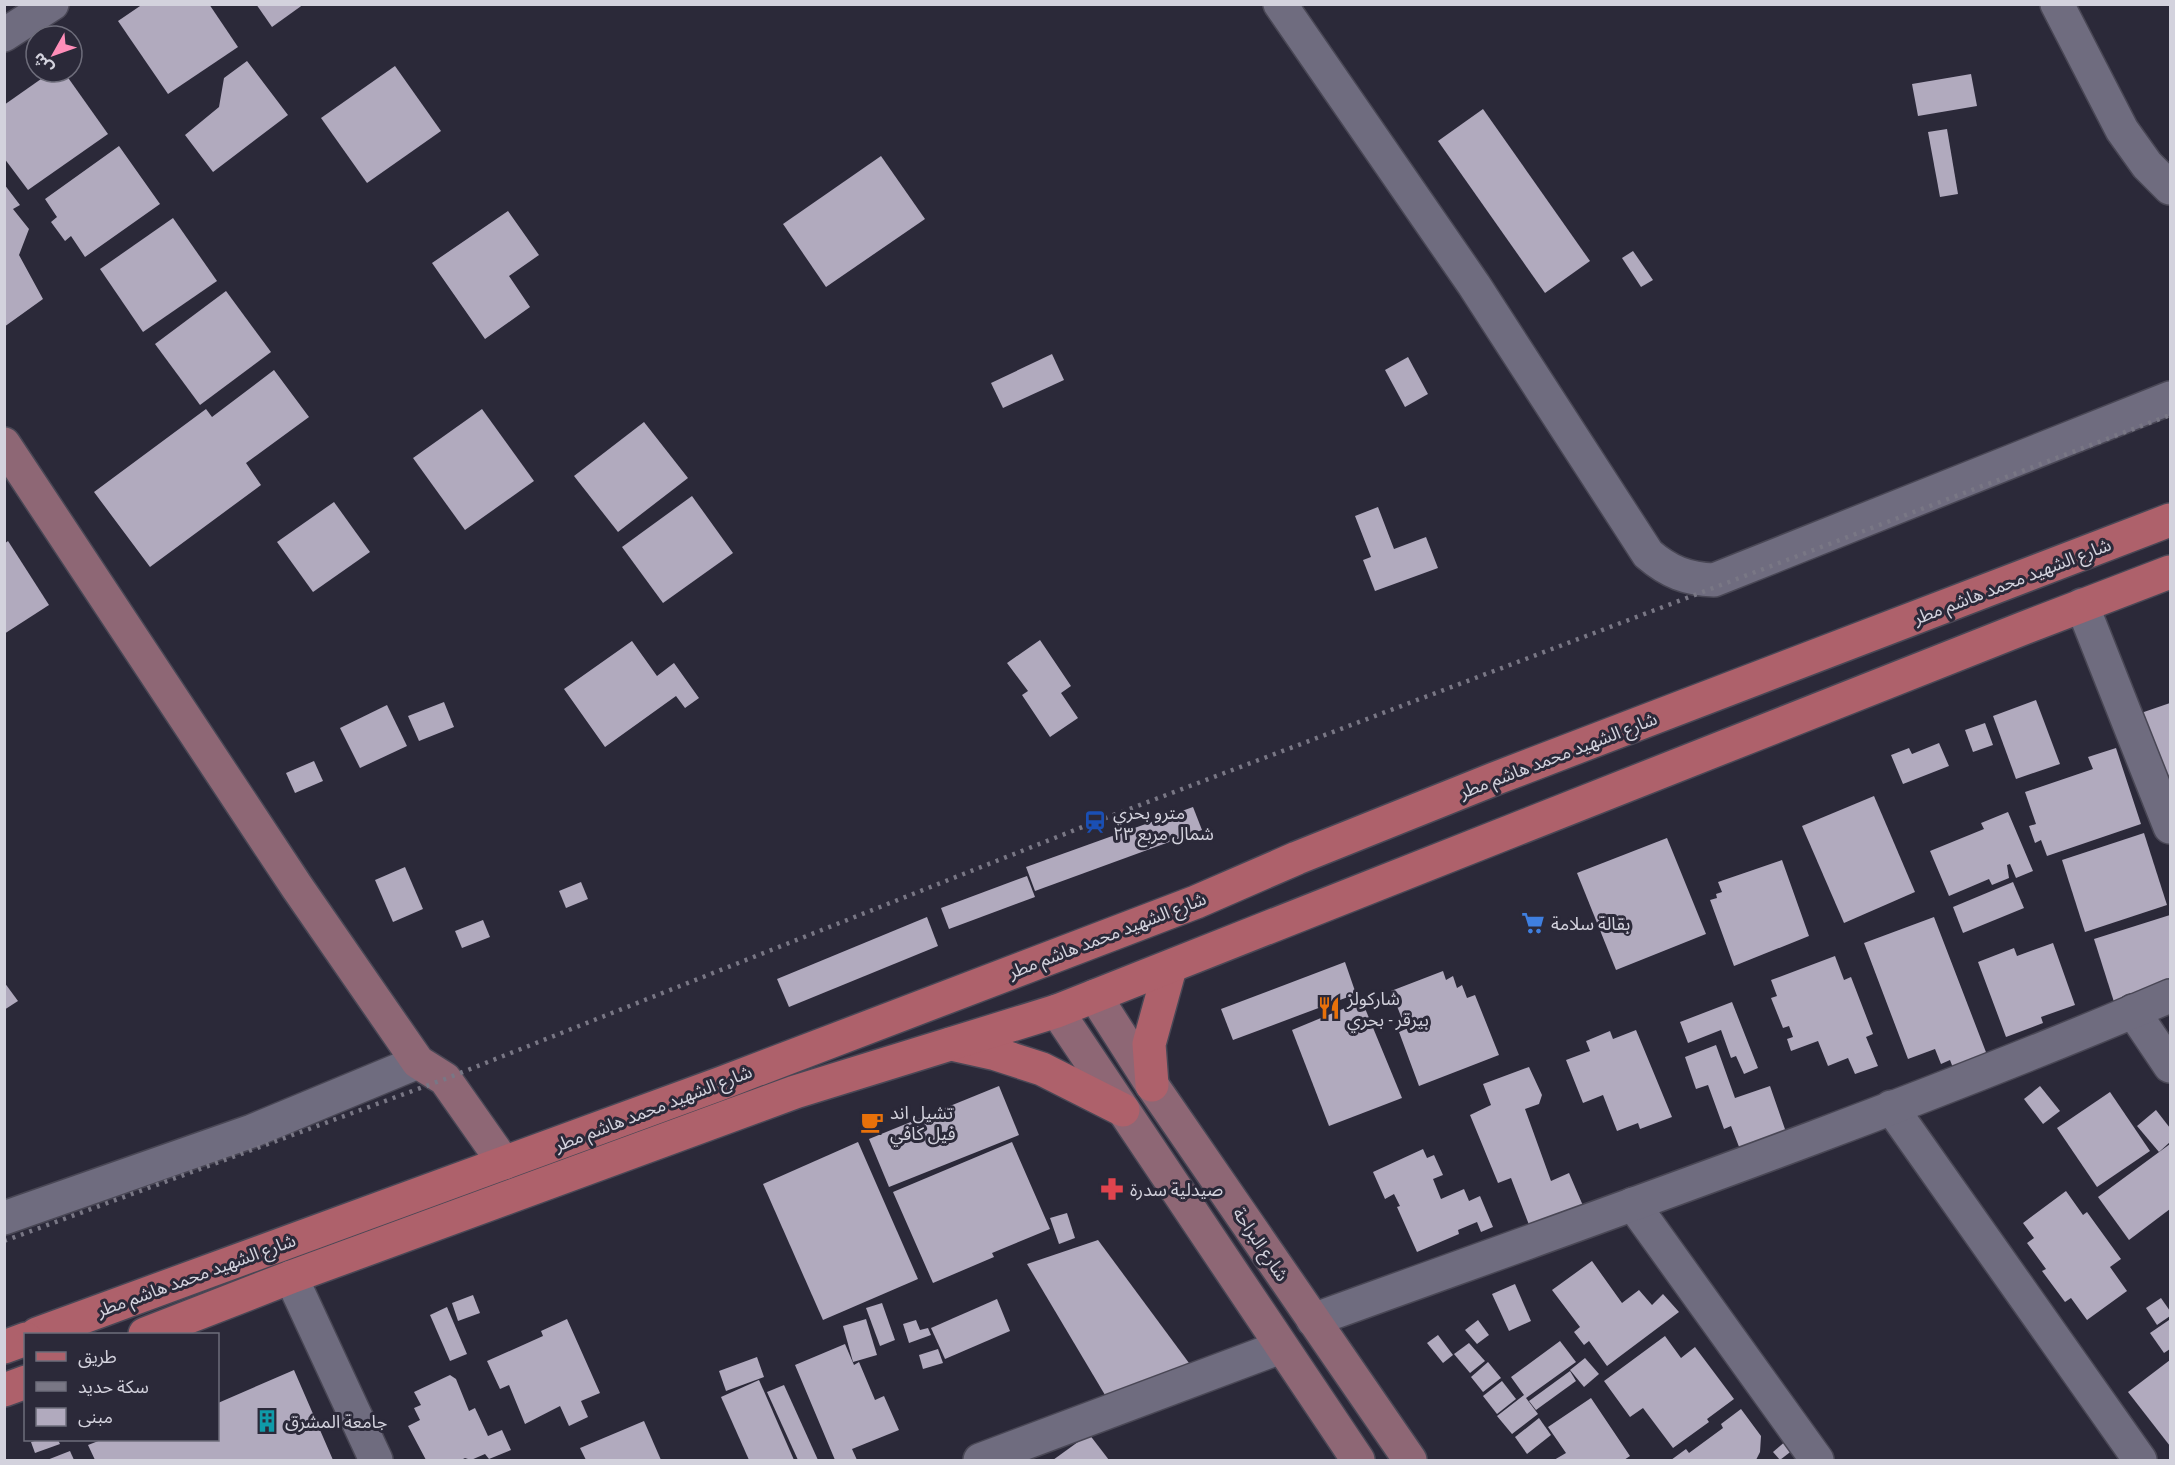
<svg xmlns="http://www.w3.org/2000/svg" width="2175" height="1465" font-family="'PT Sans Narrow','Noto Sans Arabic',sans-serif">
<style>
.building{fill:#b1aabe}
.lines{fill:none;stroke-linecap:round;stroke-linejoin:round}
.street-casing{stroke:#494755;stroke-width:36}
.secondary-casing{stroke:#494755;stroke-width:36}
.primary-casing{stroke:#494755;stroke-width:36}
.street{stroke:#6f6c7f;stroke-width:33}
.secondary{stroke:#8e6775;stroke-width:33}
.primary{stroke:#ae616b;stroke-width:33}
.rail{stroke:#797785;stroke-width:4.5;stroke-dasharray:3 6;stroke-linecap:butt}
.labels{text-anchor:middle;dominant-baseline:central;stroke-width:6;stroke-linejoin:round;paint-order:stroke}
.street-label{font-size:18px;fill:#d3d2dd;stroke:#2b2939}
.poi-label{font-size:18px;fill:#d3d2dd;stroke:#2b2939;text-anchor:start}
</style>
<rect width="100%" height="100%" fill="#2b2939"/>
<!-- building -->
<g class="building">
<path d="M143 4H209L238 47 168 94 118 21Z"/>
<path d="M256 4H304L272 27Z"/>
<path d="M247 61 288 115 213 172 185 135 219 107 224 78Z"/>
<path d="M395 66 441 131 367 183 321 118Z"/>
<path d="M51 72H64L108 134 28 190 4 158V105Z"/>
<path d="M1971 74 1977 106 1918 116 1912 84Z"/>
<path d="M1483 109 1590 261 1545 293 1438 141Z"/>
<path d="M1947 129 1958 194 1940 197 1928 132Z"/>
<path d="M119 146 160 204 85 257 71 236 65 241 51 222 57 217 45 199Z"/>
<path d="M881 156 925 219 826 287 783 224Z"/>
<path d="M4 184 20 205 13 209 29 229 19 255 43 299 4 327Z"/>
<path d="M508 211 539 255 509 276 530 307 485 339 432 263Z"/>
<path d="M173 218 217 281 143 332 100 269Z"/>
<path d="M1633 251 1653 280 1641 287 1622 258Z"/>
<path d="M226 291 271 352 200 405 155 344Z"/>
<path d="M1052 354 1064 380 1003 408 991 383Z"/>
<path d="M1408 357 1428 394 1405 407 1385 370Z"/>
<path d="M274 370 309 417 246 463 261 485 150 567 94 492 206 409 212 417Z"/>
<path d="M482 409 534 481 465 530 413 458Z"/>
<path d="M644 422 688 478 618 532 574 476Z"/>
<path d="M692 496 733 553 663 603 622 547Z"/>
<path d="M334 502 370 552 313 592 277 542Z"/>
<path d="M1378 507 1394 549 1426 537 1438 568 1375 591 1363 560 1371 557 1355 516Z"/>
<path d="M8 541 49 605 4 634V544Z"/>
<path d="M1040 640 1071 686 1061 693 1078 718 1050 737 1022 695 1028 691 1007 663Z"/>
<path d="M632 641 657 676 674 663 699 698 685 708 676 696 605 747 564 689Z"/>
<path d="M2036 700 2060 764 2016 779 1993 716Z"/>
<path d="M444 702 454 727 419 741 408 716Z"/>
<path d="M2170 703V783L2167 784 2141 713Z"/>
<path d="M387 705 407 746 360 768 340 728Z"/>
<path d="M1985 723 1993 745 1973 752 1965 730Z"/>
<path d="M1939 743 1949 766 1903 784 1891 755 1909 748 1912 754Z"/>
<path d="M2116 748 2141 824 2047 856 2041 840 2035 843 2029 826 2036 824 2025 792 2093 769 2088 757Z"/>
<path d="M314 761 323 781 295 793 286 773Z"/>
<path d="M1874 796 1915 892 1844 923 1802 826Z"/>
<path d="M1193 807 1202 830 1035 891 1026 867Z"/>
<path d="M2008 812 2033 871 2016 878 2010 864 2007 865 2009 878 1992 885 1989 879 1949 896 1930 851 1984 829 1981 823Z"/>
<path d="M2144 833 2167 905 2085 932 2062 860Z"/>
<path d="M1667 838 1706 934 1616 970 1577 873Z"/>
<path d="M1782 860 1809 936 1734 966 1710 900 1717 898 1716 894 1722 892 1718 882Z"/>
<path d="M405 867 423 909 393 922 375 880Z"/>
<path d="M1027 876 1035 897 949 929 941 908Z"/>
<path d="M581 882 588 899 566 908 559 891Z"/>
<path d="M2013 882 2024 908 1963 933 1953 907Z"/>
<path d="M2170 915V984L2114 1002 2094 939Z"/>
<path d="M927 917 938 946 789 1007 777 979Z"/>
<path d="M1934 917 1989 1060 1955 1073 1950 1060 1941 1064 1935 1049 1908 1059 1864 943Z"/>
<path d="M483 920 490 937 462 948 455 931Z"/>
<path d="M2053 943 2075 1005 2041 1017 2043 1023 2006 1037 1978 962 2014 948 2017 956Z"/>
<path d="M1835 956 1844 980 1851 977 1873 1034 1866 1037 1878 1066 1855 1074 1848 1058 1828 1066 1818 1041 1791 1051 1787 1039 1793 1037 1789 1026 1783 1028 1771 998 1777 996 1771 980Z"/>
<path d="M1345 962 1356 994 1233 1040 1221 1009Z"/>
<path d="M1443 971 1446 980 1453 976 1457 988 1462 985 1467 998 1475 995 1499 1055 1419 1086 1399 1032 1406 1029 1391 991Z"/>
<path d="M4 982 18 1001 4 1010Z"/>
<path d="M1362 1001 1402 1098 1329 1126 1292 1030Z"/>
<path d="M1732 1002 1758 1068 1744 1074 1736 1056 1731 1058 1721 1030 1688 1043 1680 1022Z"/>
<path d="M1636 1030 1672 1117 1640 1129 1638 1123 1617 1131 1603 1095 1583 1103 1566 1060 1590 1051 1586 1041 1610 1031 1613 1039Z"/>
<path d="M1716 1045 1735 1098 1770 1086 1787 1135 1741 1152 1731 1126 1724 1129 1708 1085 1696 1089 1685 1057Z"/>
<path d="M1529 1067 1542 1095 1539 1104 1525 1109 1551 1181 1569 1173 1584 1208 1531 1230 1511 1178 1498 1183 1470 1115 1491 1105 1483 1084Z"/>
<path d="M999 1086 1019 1135 889 1187 869 1139Z"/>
<path d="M2040 1086 2060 1111 2043 1124 2024 1099Z"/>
<path d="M2110 1092 2150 1151 2097 1187 2057 1128Z"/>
<path d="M2156 1110 2170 1128V1142L2159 1152 2137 1126Z"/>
<path d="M858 1142 918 1279 823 1320 763 1184Z"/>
<path d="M1012 1142 1050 1229 992 1253 994 1257 933 1283 893 1192Z"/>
<path d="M2170 1144V1209L2129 1240 2098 1197Z"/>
<path d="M1423 1149 1427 1158 1434 1155 1443 1175 1433 1179 1441 1199 1464 1189 1469 1201 1480 1196 1493 1227 1481 1232 1477 1222 1458 1230 1459 1234 1417 1252 1397 1207 1400 1206 1394 1194 1385 1199 1373 1172Z"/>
<path d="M2066 1191 2083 1215 2087 1212 2121 1259 2110 1267 2127 1291 2087 1320 2071 1298 2065 1302 2042 1271 2046 1269 2027 1243 2034 1238 2023 1223Z"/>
<path d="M1067 1213 1075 1238 1059 1244 1050 1218Z"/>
<path d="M1098 1240 1189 1363 1111 1405 1027 1264Z"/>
<path d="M1592 1261 1622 1303 1639 1290 1652 1305 1663 1294 1679 1312 1607 1366 1589 1341 1584 1345 1574 1332 1580 1327 1552 1290Z"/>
<path d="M1515 1284 1531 1321 1509 1331 1492 1294Z"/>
<path d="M473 1295 480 1313 458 1321 452 1303Z"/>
<path d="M2161 1298 2170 1311V1316L2157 1325 2146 1308Z"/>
<path d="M997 1299 1010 1331 945 1359 931 1328Z"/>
<path d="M882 1303 895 1340 880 1346 866 1308Z"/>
<path d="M447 1307 467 1354 450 1361 430 1315Z"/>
<path d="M567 1319 600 1393 581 1401 588 1417 569 1426 560 1406 525 1424 509 1385 500 1389 487 1361 543 1336 541 1331Z"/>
<path d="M866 1319 877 1355 853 1362 843 1326Z"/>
<path d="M916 1320 920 1330 928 1328 931 1335 909 1343 903 1324Z"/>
<path d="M1478 1320 1489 1335 1477 1344 1465 1330Z"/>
<path d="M2169 1320 2170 1322V1349L2164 1353 2150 1333Z"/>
<path d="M1438 1335 1453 1355 1443 1363 1427 1343Z"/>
<path d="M1665 1336 1681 1358 1695 1347 1734 1399 1707 1419 1709 1422 1673 1448 1643 1408 1630 1417 1604 1381Z"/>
<path d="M1560 1341 1576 1362 1526 1398 1538 1414 1512 1434 1497 1416 1524 1395 1511 1377Z"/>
<path d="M1469 1343 1485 1361 1470 1373 1454 1354Z"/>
<path d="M845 1344 854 1365 859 1362 875 1400 884 1396 899 1430 852 1449 857 1460H835L795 1365Z"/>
<path d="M938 1349 943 1363 923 1369 919 1355Z"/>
<path d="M757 1357 764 1377 726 1391 719 1371Z"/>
<path d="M1585 1358 1599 1374 1584 1387 1570 1370Z"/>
<path d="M2170 1360V1446L2128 1392Z"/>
<path d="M1488 1362 1501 1378 1483 1392 1471 1377Z"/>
<path d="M294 1370 333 1460H95L88 1445 101 1440H218V1403Z"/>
<path d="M1570 1371 1576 1381 1536 1410 1529 1401Z"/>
<path d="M450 1375 456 1379 469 1411 475 1408 488 1436 502 1430 511 1450 489 1459 485 1454 471 1460 465 1458 461 1460H426L408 1426 420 1420 414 1408 421 1405 414 1392Z"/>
<path d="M759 1380 794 1460H749L721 1397Z"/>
<path d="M1502 1381 1516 1399 1497 1414 1483 1396Z"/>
<path d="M784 1385 818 1460H798L767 1392Z"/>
<path d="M1591 1398 1630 1456 1624 1460H1554L1566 1453 1548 1427Z"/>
<path d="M1741 1409 1761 1436 1760 1452 1756 1460H1671L1686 1449 1689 1453 1723 1428 1721 1424Z"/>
<path d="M1539 1418 1551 1435 1527 1454 1515 1437Z"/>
<path d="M644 1421 661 1460H586L580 1448Z"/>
<path d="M1795 1433 1803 1442 1780 1460 1773 1452Z"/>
<path d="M1089 1434 1109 1460H1053Z"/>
<path d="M38 1440H58L60 1444 35 1453 31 1442Z"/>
<path d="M70 1451 74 1460H47Z"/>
</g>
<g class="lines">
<!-- street casing -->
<g class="street-casing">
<g id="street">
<path d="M1280 4 1474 285 1648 554C1669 572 1687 579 1714 580L2170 398"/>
<path d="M2057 4 2122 130 2147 165 2170 188"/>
<path d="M4 35 52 4"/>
<path d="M2082 605 2170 827"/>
<path d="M2133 1011 2170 1066"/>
<path d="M1891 1107 2140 1460"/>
<path d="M1633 1204 1817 1460"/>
<path d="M4 1218 252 1131 418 1062"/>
<path d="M291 1277 376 1460"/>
<path d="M1313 1320C1600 1216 1890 1115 2170 996"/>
<path d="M980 1460 1281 1347"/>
</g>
</g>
<!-- secondary casing -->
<g class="secondary-casing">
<g id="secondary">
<path d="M4 444 297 887 418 1062 445 1079 504 1163"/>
<path d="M1095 996 1152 1085 1410 1460"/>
<path d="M1057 1011 1358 1460"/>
</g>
</g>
<!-- primary casing -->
<g class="primary-casing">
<g id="primary">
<path d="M951 1044 996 1054 1042 1069 1123 1110"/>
<path d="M1152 1085 1149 1044 1170 968"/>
<path d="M37 1334 722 1083 1196 902 1297 858 1494 779 2170 520"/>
<path d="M145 1334 291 1277 795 1092 1057 1011 2024 628 2170 572"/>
<path d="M4 1347 26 1339"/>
<path d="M4 1390 26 1382"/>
</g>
</g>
<!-- street -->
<use href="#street" class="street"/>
<!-- secondary -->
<use href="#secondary" class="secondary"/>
<!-- primary -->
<use href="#primary" class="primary"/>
<!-- rail -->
<path class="rail" d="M4 1241 445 1079 1095 822 2170 415"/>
</g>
<!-- icons -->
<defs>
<g id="station-bare" transform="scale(1.8)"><path d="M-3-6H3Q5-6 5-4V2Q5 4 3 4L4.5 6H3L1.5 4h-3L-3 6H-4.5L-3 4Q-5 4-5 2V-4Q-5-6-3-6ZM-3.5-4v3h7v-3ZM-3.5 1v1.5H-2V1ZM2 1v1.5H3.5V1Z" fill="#1a4fb4" stroke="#2b2939" stroke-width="2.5" paint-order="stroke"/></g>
<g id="supermarket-bare" transform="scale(1.8)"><path d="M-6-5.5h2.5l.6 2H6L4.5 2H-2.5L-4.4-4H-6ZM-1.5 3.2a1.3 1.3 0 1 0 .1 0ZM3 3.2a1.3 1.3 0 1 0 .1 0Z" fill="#3f7fe0" stroke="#2b2939" stroke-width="2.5" paint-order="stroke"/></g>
<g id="restaurant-bare" transform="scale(1.8)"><path d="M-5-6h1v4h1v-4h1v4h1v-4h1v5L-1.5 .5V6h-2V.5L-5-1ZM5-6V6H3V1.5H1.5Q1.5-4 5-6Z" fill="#e8710a" stroke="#2b2939" stroke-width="2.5" paint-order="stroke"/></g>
<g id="cafe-bare" transform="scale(1.8)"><path d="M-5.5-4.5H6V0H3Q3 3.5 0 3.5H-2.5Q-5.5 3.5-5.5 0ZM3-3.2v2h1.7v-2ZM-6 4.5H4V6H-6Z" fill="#e8710a" stroke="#2b2939" stroke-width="2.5" paint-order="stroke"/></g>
<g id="pharmacy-bare" transform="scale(1.8)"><path d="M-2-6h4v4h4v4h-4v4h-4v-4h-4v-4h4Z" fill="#e0444e" stroke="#2b2939" stroke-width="2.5" paint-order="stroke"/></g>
<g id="building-bare" transform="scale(1.8)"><path d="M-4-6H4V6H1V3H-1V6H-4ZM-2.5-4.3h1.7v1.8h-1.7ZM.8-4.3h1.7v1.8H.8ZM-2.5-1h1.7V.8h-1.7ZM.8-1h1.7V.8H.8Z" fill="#0f9aa8" stroke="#2b2939" stroke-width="2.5" paint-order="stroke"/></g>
</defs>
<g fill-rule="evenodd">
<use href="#station-bare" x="1095" y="822"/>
<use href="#supermarket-bare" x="1533" y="923"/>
<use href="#restaurant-bare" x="1329" y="1008"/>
<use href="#cafe-bare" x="872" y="1122"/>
<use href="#pharmacy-bare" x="1112" y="1189"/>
<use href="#building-bare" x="267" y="1421"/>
</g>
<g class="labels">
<!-- street labels -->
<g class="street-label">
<text transform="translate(2012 581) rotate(-21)">شارع الشهيد محمد هاشم مطر</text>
<text transform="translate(1558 755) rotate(-21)">شارع الشهيد محمد هاشم مطر</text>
<text transform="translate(1107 935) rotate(-21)">شارع الشهيد محمد هاشم مطر</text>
<text transform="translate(653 1108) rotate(-21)">شارع الشهيد محمد هاشم مطر</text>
<text transform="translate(1261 1244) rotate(56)">شارع البراحة</text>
<text transform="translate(196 1275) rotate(-20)">شارع الشهيد محمد هاشم مطر</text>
</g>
<!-- poi labels -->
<g class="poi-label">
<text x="1113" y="812">مترو بحري<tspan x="1113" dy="21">شمال مربع ٢٣</tspan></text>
<text x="1551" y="923">بقالة سلامة</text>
<text x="1347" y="998">شاركولز<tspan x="1347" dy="21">بيرقر - بحري</tspan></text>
<text x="890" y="1112">تشيل اند<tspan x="890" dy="21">فيل كافي</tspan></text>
<text x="1130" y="1189">صيدلية سدرة</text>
<text x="285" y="1421">جامعة المشرق</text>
</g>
</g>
<!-- border -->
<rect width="2175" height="1465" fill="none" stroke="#d3d2dd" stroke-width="12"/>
<!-- legend -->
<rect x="24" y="1333" width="195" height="108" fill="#2b2939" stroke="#6e6d7b" stroke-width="1.5"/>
<rect x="36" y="1352" width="30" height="9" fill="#ae616b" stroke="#6e6d7b" stroke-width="1.5"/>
<text x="78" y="1363" font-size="18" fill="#d3d2dd">طريق</text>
<rect x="36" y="1382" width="30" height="9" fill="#797785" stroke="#6e6d7b" stroke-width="1.5"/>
<text x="78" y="1393" font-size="18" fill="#d3d2dd">سكة حديد</text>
<rect x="36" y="1408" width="30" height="18" fill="#b1aabe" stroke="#6e6d7b" stroke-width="1.5"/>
<text x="78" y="1423" font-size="18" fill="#d3d2dd">مبنى</text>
<!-- north arrow -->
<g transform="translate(54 54) rotate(230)"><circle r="28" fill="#2b2939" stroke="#6e6d7b" stroke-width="1.5"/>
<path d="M0-4.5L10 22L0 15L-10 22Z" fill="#ff8eb9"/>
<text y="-9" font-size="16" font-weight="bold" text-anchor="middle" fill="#d3d2dd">ش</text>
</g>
</svg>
